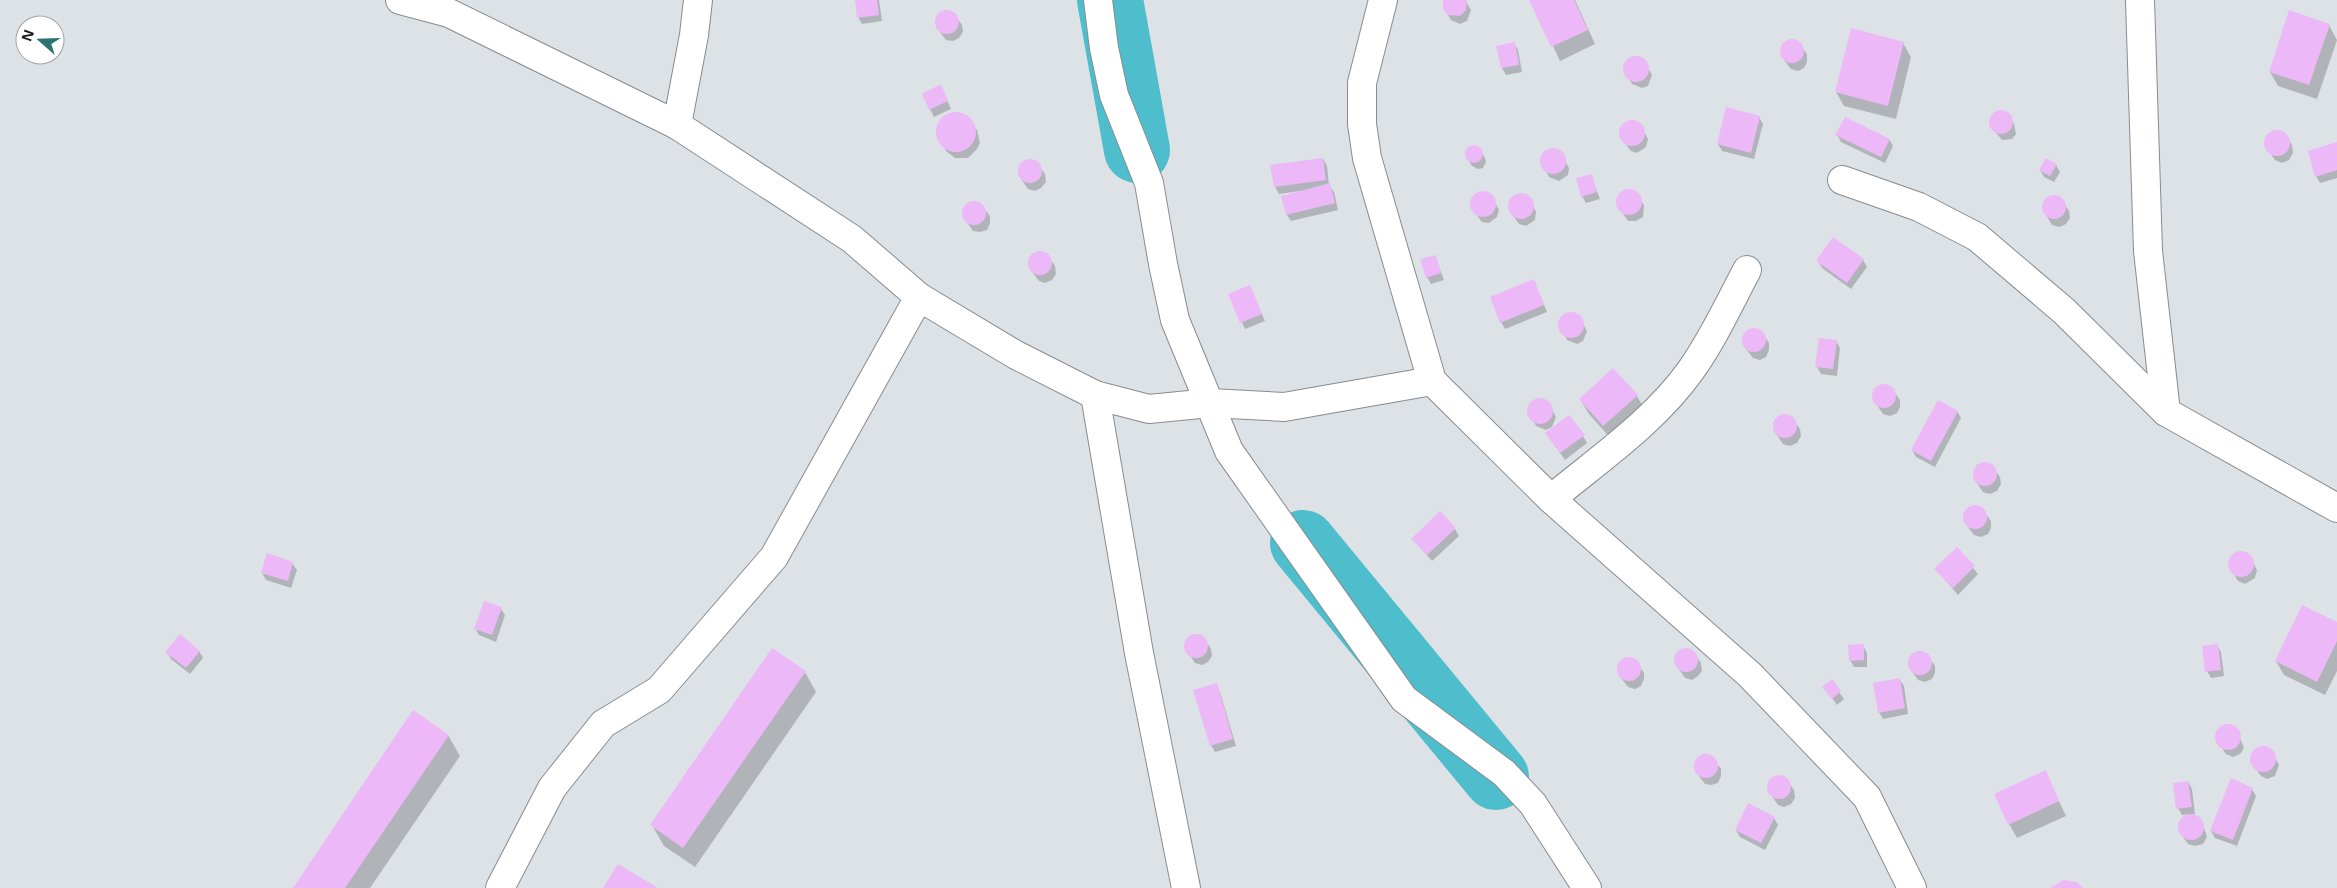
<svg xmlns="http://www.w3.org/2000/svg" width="2337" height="888" font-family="'Noto Sans',sans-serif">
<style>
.shadow{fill:#0003}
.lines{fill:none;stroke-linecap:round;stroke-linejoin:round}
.river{stroke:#4ebecc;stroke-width:66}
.building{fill:#ecb8f7}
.minor-casing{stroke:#888c90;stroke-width:30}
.minor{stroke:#fff;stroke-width:28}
</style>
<rect width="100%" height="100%" fill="#dde2e7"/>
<!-- shadow -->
<g class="shadow">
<path d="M856 0H879L882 21 862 24 858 17Z"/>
<path d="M1445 0H1465L1471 10 1467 21 1460 24 1451 20 1446 12Z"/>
<path d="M1531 0H1575L1595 44 1560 61Z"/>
<path d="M946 10 953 12 962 25 963 32 959 38 953 41 946 40 936 27V19L939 13Z"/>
<path d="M2329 25 2337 40 2317 99 2278 86 2270 72Z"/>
<path d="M1791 40 1797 41 1807 54V62L1804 68 1798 71 1791 69 1781 56V49L1784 42Z"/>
<path d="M1514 43 1518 50 1522 72 1506 75 1502 68 1498 47Z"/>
<path d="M1903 43 1911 57 1896 119 1844 106 1836 92Z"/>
<path d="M1637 57 1644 60 1652 75 1648 86 1642 88 1632 84 1624 70 1629 59Z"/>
<path d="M944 93 951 109 934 117 923 94Z"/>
<path d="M958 113 964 114 977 130 980 143 977 149 968 158H955L946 151 939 138 938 126 945 116Z"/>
<path d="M1998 113H2004L2010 117 2014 124 2016 134 2012 139 2002 140 1992 128V117Z"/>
<path d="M1759 117 1763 124 1754 159 1722 151 1718 144Z"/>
<path d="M1628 122 1640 124 1648 139 1646 147 1637 153 1631 151 1621 138 1622 127Z"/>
<path d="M2274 132 2285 134 2292 145 2293 153 2289 160 2282 163 2275 160 2270 153 2266 143 2267 137Z"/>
<path d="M1837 135 1889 139 1893 146 1885 163 1841 142Z"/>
<path d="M2337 143V178L2320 183 2316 176Z"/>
<path d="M1473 146 1480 149 1484 156 1486 162 1483 168 1478 169 1472 166 1467 158 1466 153Z"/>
<path d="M1550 150 1561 153 1569 168 1568 175 1559 181 1549 177 1542 163 1544 155Z"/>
<path d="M1323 159 1327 166 1329 185 1334 192 1338 210 1291 221 1287 215 1300 191 1279 194 1275 187Z"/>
<path d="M1029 160 1036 162 1045 174 1046 182 1041 188 1035 191 1028 189 1019 176 1018 169 1022 163Z"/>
<path d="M2056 165 2060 172 2054 182 2044 177 2040 170Z"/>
<path d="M1591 176 1600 199 1586 203 1582 196Z"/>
<path d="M1480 192 1491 195 1499 210 1497 217 1489 223 1482 222 1472 209 1473 197Z"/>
<path d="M1624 192H1635L1644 205 1643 217 1636 221H1628L1618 207 1617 200Z"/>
<path d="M1517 195 1529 197 1536 212 1535 220 1526 226 1519 224 1510 211 1511 200Z"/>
<path d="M2053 196 2060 197 2069 211 2070 218 2066 224 2059 227 2052 225 2044 212 2043 205 2047 199Z"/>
<path d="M974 201 980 203 990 216V223L987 230 980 232 973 231 964 218 963 210 967 204Z"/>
<path d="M1039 252 1046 253 1055 266 1056 274 1052 280 1045 283 1039 281 1029 268V260L1032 255Z"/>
<path d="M1435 256 1444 280 1431 284 1427 277Z"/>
<path d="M1863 260 1867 267 1851 289 1822 268 1818 261Z"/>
<path d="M1537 288 1547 312 1505 329 1501 322Z"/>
<path d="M1253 294 1265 321 1245 329 1230 295Z"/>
<path d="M1568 314 1579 316 1587 331 1583 341 1577 344 1567 340 1560 326 1561 318Z"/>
<path d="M1753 329 1760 330 1769 343V350L1766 357 1760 360 1753 358 1743 345V337L1746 331Z"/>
<path d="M1836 341 1840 348 1837 376 1821 374 1817 367Z"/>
<path d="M1884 385 1891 387 1900 400V407L1897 413 1890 416 1883 414 1874 401 1873 394 1877 388Z"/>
<path d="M1637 396 1645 410 1612 440 1589 414 1580 399Z"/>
<path d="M1541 399 1548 402 1556 417 1552 427 1546 430 1536 426 1529 412 1534 402Z"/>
<path d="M1957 411 1961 418 1935 467 1916 457 1912 450Z"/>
<path d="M1784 415 1791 416 1800 429 1801 436 1797 443 1790 446 1783 444 1774 431 1773 423 1777 418Z"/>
<path d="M1583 436 1587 443 1565 460 1551 440Z"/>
<path d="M1984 463 1991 464 2000 477 2001 484 1997 491 1990 494 1983 492 1974 479 1973 472 1977 465Z"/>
<path d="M1974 506 1981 508 1991 521V528L1988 534 1981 537 1974 535 1964 522V515L1968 509Z"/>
<path d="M1455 529 1459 536 1432 561 1413 539Z"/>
<path d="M1957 549 1978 574 1958 595 1936 569Z"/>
<path d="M2241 552 2249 555 2257 570 2255 578 2245 584 2238 581 2230 568 2231 558Z"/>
<path d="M292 563 297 570 291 588 266 580 262 573Z"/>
<path d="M501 609 505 615 496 642 479 635 475 628Z"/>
<path d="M2337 623V671L2325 695 2284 675 2276 661Z"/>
<path d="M1195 634 1202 635 1211 649 1212 656 1208 662 1202 665 1195 663 1186 650 1185 643 1189 637Z"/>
<path d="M2217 645 2221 652 2224 676 2211 678 2207 671Z"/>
<path d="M1863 646 1867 653V667H1854L1850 660Z"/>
<path d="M1685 649 1692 650 1701 663 1702 671 1698 676 1692 680 1685 678 1676 665 1675 658 1679 651Z"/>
<path d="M199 651 203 658 190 674 171 659 167 652Z"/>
<path d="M1918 651 1926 653 1935 666V673L1932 679 1925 682 1918 680 1909 667V660L1912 654Z"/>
<path d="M1628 658 1635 660 1644 673V679L1641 686 1635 689 1628 687 1618 674V667L1621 661Z"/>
<path d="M805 672 816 692 695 867 664 846 652 825Z"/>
<path d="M1900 680 1904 686 1908 714 1883 719 1879 712Z"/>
<path d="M1831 681 1844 699 1837 705 1824 687Z"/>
<path d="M1216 685 1220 692 1236 746 1215 752 1211 745Z"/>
<path d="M2229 725 2236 728 2244 748 2240 754 2233 757 2226 754 2217 741 2219 731Z"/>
<path d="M448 735 460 756 370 888H295Z"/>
<path d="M2264 747 2271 750 2279 765 2275 776 2267 779 2261 776 2252 763 2254 753Z"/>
<path d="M1704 754 1711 756 1721 769V776L1718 783 1711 785 1705 784 1695 771V763L1698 757Z"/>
<path d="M2045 772 2066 816 2017 838 2009 824Z"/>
<path d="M1778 776 1785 777 1794 790 1795 798 1791 804 1784 807 1778 805 1769 792 1768 785 1772 779Z"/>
<path d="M2188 782 2192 789 2195 814 2182 815 2178 808Z"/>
<path d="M2252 789 2256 796 2237 846 2215 838 2211 831Z"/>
<path d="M2187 815 2199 818 2203 825 2207 837 2203 844 2195 846 2188 844 2179 831 2181 820Z"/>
<path d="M1774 818 1778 825 1765 850 1740 837 1736 830Z"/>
</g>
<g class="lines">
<!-- river -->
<g class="river">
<path d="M1110 0 1137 150"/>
<path d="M1303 543 1496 777"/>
</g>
</g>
<!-- building -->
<g class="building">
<path d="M855 0H877L879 15 857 18Z"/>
<path d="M1443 0H1467L1466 10 1460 16 1448 15 1443 9Z"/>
<path d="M1529 0H1574L1588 30 1551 47Z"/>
<circle cx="947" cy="22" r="12"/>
<path d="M2289 10 2330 24 2309 85 2269 72Z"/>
<path d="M1851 28 1904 42 1888 106 1835 92Z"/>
<circle cx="1792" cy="51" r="12"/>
<path d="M1515 42 1519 65 1501 68 1496 46Z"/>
<circle cx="1636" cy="69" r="13"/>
<path d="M941 84 948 101 929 110 922 94Z"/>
<path d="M1726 107 1760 116 1751 153 1717 144Z"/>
<circle cx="2001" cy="122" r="12"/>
<circle cx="956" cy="132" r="20"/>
<path d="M1845 117 1890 139 1881 157 1835 135Z"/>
<circle cx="1632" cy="133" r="13"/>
<circle cx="2277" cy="143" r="13"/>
<path d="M2337 142V170L2315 177 2308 151Z"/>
<circle cx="1474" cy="154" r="9"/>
<circle cx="1553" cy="161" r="13"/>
<path d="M1323 158 1326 180 1274 187 1270 165Z"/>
<path d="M2046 158 2057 164 2050 176 2039 170Z"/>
<circle cx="1030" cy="171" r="12"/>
<path d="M1592 174 1597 192 1581 197 1576 178Z"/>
<path d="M1330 183 1335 203 1286 215 1281 196Z"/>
<circle cx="1629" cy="202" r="13"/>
<circle cx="1483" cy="204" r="13"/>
<circle cx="1521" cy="206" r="13"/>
<circle cx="2054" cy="207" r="12"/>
<circle cx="974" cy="213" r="12"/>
<path d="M1833 237 1864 259 1847 283 1816 261Z"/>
<circle cx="1040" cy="263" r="12"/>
<path d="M1436 255 1441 273 1426 278 1420 259Z"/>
<path d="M1534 279 1544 305 1500 323 1490 297Z"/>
<path d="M1250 285 1262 314 1240 323 1228 294Z"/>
<circle cx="1571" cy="325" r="13"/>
<circle cx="1754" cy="340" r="12"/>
<path d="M1819 338 1837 340 1833 369 1815 367Z"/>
<path d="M1613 368 1638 395 1603 426 1579 399Z"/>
<circle cx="1884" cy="396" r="12"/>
<circle cx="1540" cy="411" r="13"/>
<path d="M1938 400 1958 411 1931 461 1911 450Z"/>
<circle cx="1785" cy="426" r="12"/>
<path d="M1569 415 1585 435 1560 453 1545 433Z"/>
<circle cx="1985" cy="474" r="12"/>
<circle cx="1975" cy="517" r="12"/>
<path d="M1440 511 1456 528 1427 555 1411 539Z"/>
<path d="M1957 547 1975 566 1953 588 1934 569Z"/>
<circle cx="2241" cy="564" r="13"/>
<path d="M267 553 293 562 288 581 261 573Z"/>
<path d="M484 601 502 607 492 635 474 629Z"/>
<path d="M2302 605 2337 622V641L2317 682 2275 661Z"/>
<circle cx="1196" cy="646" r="12"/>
<path d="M180 634 200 651 186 668 165 652Z"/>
<path d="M1864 644V660L1849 661 1848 645Z"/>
<path d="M2218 644 2221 670 2205 672 2202 646Z"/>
<circle cx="1686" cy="660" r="12"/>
<path d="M772 648 806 671 683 848 650 825Z"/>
<circle cx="1920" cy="663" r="12"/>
<circle cx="1629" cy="669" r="12"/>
<path d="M1900 678 1905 708 1878 713 1873 683Z"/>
<path d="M1832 679 1841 691 1832 699 1822 687Z"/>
<path d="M1217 683 1233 739 1210 746 1193 690Z"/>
<path d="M413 710 449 735 345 888H293Z"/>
<circle cx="2228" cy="737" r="13"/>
<circle cx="2263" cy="759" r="13"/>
<circle cx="1706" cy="766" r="12"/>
<path d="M2046 770 2059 801 2008 825 1994 794Z"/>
<circle cx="1779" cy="787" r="12"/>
<path d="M2231 778 2253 788 2233 840 2210 831Z"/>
<path d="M2188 781 2192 807 2176 809 2173 783Z"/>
<path d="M1748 803 1775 817 1761 843 1735 830Z"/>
<circle cx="2191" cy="827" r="13"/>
<path d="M618 864 658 888H603Z"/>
<path d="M2063 880 2077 882 2083 888H2050Z"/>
</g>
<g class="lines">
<!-- minor casing -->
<g class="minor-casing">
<g id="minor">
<path d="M400 0 449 13 677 125 852 239 919 297 1016 355 1095 395 1149 409 1210 403 1284 407 1432 381"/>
<path d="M1098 0 1104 48 1114 95 1149 183 1163 264 1175 320 1229 451 1404 699 1504 773 1533 804 1587 888"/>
<path d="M1383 0 1362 83V124L1367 158 1432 381 1551 499 1750 675 1867 797 1912 888"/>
<path d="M2140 0 2148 251 2166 412 2337 508"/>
<path d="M677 125 694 35 698 0"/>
<path d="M1842 180 1919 207 1977 237 2064 311 2166 412"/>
<path d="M1095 395 1139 653 1186 888"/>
<path d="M1551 499C1599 459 1654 422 1691 370 1713 339 1729 304 1747 270"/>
<path d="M500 888 552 788 603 724 659 690 774 557 919 297"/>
</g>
</g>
<!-- minor -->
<use href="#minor" class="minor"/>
</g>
<!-- north arrow -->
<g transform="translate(40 40) rotate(290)"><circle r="24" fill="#ffffff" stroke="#a2a3a3"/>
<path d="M0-4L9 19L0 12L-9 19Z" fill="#2b746e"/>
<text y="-8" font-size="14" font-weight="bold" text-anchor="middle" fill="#17191a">N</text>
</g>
</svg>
